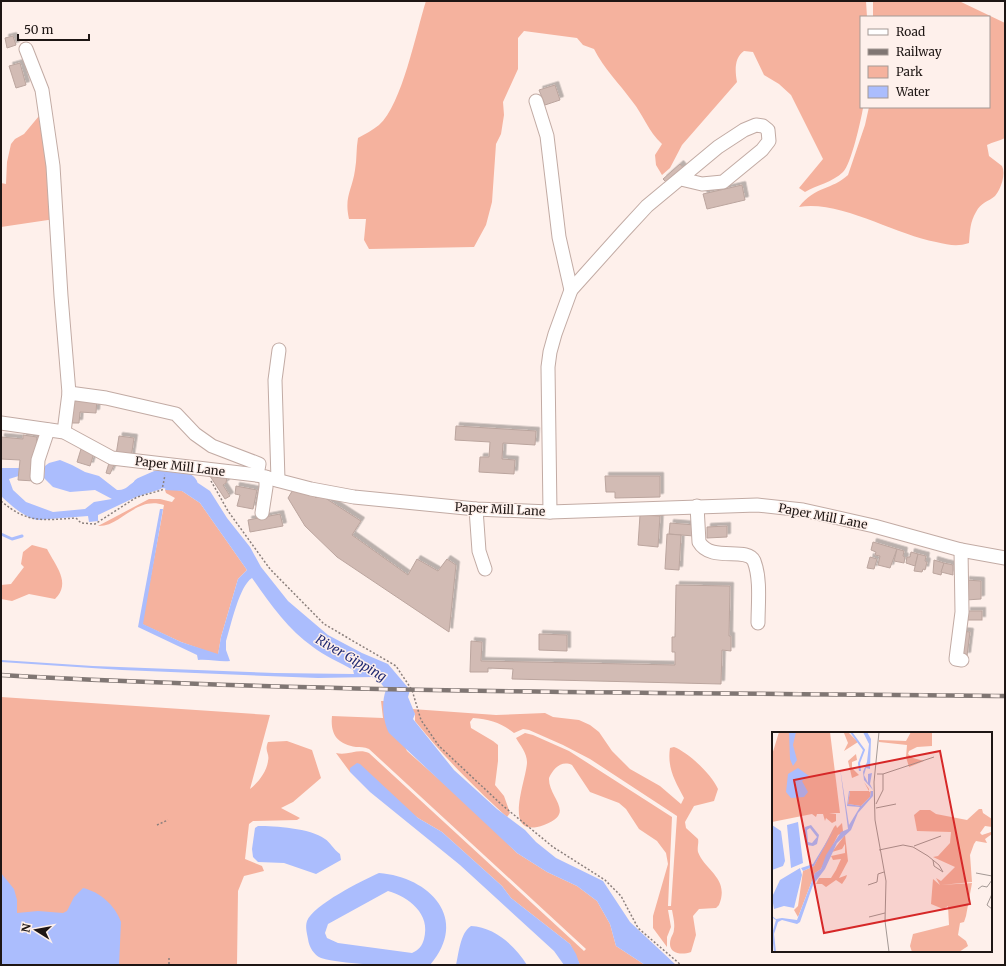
<svg xmlns="http://www.w3.org/2000/svg" width="1006" height="966" font-family="Merriweather,serif">
<style>
.green{fill:#f5b29e}
.water{fill:#abbdfd;fill-rule:evenodd}
.lines{fill:none;stroke-linecap:round;stroke-linejoin:round}
.stream{stroke:#abbdfd;stroke-width:3}
.river{stroke:#abbdfd;stroke-width:17}
.building{fill:#d2bbb4;stroke:#bba59e;filter:url(#shadow)}
.minor-casing{stroke:#c2aba4;stroke-width:15}
.path{stroke:#8a7f7c;stroke-width:1.5;stroke-dasharray:2 2;stroke-linecap:butt}
.minor{stroke:#fff;stroke-width:13}
.rail-casing{stroke:#807673;stroke-width:4.5}
.rail{stroke:#fef0eb;stroke-width:3;stroke-dasharray:9;stroke-linecap:butt}
.labels{text-anchor:middle;dominant-baseline:central;stroke-width:3;stroke-linejoin:round;paint-order:stroke}
.street-label{font-size:12px;fill:#1e1614;stroke:#fef0eb}
.water-label{font-size:13px;font-style:italic;fill:#222b73;stroke:#fef0eb}
.inset-river{fill:none;stroke:#abbdfd;stroke-width:2}
.inset-road{fill:none;stroke:#a49995;stroke-width:1}
.view{fill:#d62828;fill-opacity:0.15;stroke:#d62828;stroke-width:2}
.inset-edge{fill:none;stroke:#1e1614;stroke-width:2}
</style>
<defs>
<filter id="shadow"><feDropShadow dx="3.5" dy="-3.5" stdDeviation="0" flood-color="#0004"/></filter>
</defs>
<rect width="100%" height="100%" fill="#fef0eb"/>
<!-- green -->
<g class="green">
<path d="M426 1H866L867 17H861V107L863 108C861 120 851 165 843 172 833 182 817 185 805 192L799 188 823 159 791 95 779 84 764 75 753 52 744 51C734 58 735 71 737 82L682 145 670 168 662 175 656 165 655 155 662 144C648 131 644 116 632 101 619 83 604 69 594 49L583 45 577 38 524 31 518 38V69L503 102 504 115 501 134 496 144 492 202 486 225 474 247 369 249 364 240 366 219H349C344 196 352 191 355 170 357 159 356 149 358 138 365 134 373 130 379 125 402 105 416 32 426 1Z"/>
<path d="M873 1H959L1005 23V138C999 141 993 142 987 145L989 156 1002 166C1006 174 1001 189 995 196 988 202 981 202 976 212 970 222 970 231 969 243 957 247 949 245 936 242 895 235 841 200 799 207 815 186 832 190 848 175L865 125 869 107H989V17H873Z"/>
<path d="M39 116 61 221 48 220 1 227V183L6 184 7 162 11 144 15 139 24 134Z"/>
<path d="M172 489 182 491 200 503 247 570 238 579 221 637 218 655 181 642 142 624 164 505C135 496 121 527 98 526L149 499H160L172 502 175 498 166 493 165 490Z"/>
<path d="M32 545 47 549C55 565 72 583 55 599L29 594 12 601 1 599V585L11 584 24 567 21 564 23 552Z"/>
<path d="M1 697 270 715 250 789C258 783 267 771 268 761 270 753 264 752 268 742L287 741 312 750 321 778 293 802 281 808 300 818 297 820 253 821 249 824 245 859 262 866 264 871 244 876 238 891 237 965H1Z"/>
<path d="M381 701H391L401 738 407 751 476 812 517 853 547 872 577 886 597 901 610 924 616 946 645 965H580L570 944 511 898 502 886 442 832 418 818 350 768V772L336 753C348 756 358 748 369 753L584 951 586 949 369 749C364 747 360 747 356 747 338 744 330 735 332 716L383 718Z"/>
<path d="M412 709 496 715 545 713 553 717 579 720 590 725 599 732 612 751 630 769 660 786 681 804 684 798C675 781 667 768 670 748L674 747C688 752 712 775 718 789L714 801 694 806 685 822 686 828 698 839C699 843 697 847 698 852 705 871 730 878 719 905L716 908 699 909 693 916 696 935 691 952C680 956 666 953 671 938 672 935 674 933 674 929 675 923 673 916 672 910H668L671 927 667 937V947L653 928V916L668 864 666 853 657 841 639 829 626 809 619 803 590 792 572 765C561 760 553 769 549 778 548 798 577 813 544 825 500 841 527 779 527 762 527 753 520 745 516 738L525 733 533 735 569 751 672 817 668 906H671L677 816 590 759 563 745 529 730 523 729 514 733C501 723 490 719 473 718L470 722 471 728 493 741 498 745V761L495 785 504 796 510 813 507 817C472 785 445 758 415 721V714Z"/>
</g>
<!-- water -->
<g class="water">
<path d="M60 460 72 465 85 472 99 476 117 490C126 491 129 484 137 480 145 476 155 475 163 474L161 489 136 497 98 515V521L89 522 88 516 37 520C22 516 12 506 1 496V468H22L25 474 9 479 13 490 26 502 53 512 85 509 94 502 112 499 95 490 70 492 53 487 44 478 45 466 49 463Z"/>
<path d="M169 474 186 475 210 491 227 518 250 547 261 567 288 601 328 635 362 653 388 664 410 690 408 697 415 714 413 719 454 770 497 809 525 830 536 842 556 858 603 881 630 922 676 965H645L616 946 610 924 597 901 577 886 547 872 517 853 389 733C383 721 381 702 386 690L380 682 372 677 318 678 122 670 1 662V660L93 666 275 673 354 674 353 670C341 663 323 655 313 647 288 630 269 602 252 578 239 586 231 626 226 641V650L230 661C219 662 209 659 198 660L197 655 138 627 160 509H163L143 624 181 642 218 654 221 637 238 579 247 570 200 503 182 491 165 490Z"/>
<path d="M357 763 360 764 418 818 442 832 502 886 511 898 570 944 576 954 580 965H564L554 951 460 865 370 792 350 772V768Z"/>
<path d="M258 826C275 826 310 828 325 839 330 842 333 849 340 854L341 860 316 874 284 863 258 862 253 857 252 849 255 828Z"/>
<path d="M1 873 14 889 17 900V913L38 911 63 913 67 911 74 897 83 888C100 892 115 905 121 922L119 965H1Z"/>
<path d="M379 873C430 877 470 919 430 965 399 965 350 966 321 958 314 955 309 947 308 939 307 933 305 927 307 921 313 905 363 880 379 873ZM388 891C409 897 431 914 424 939 422 946 419 950 412 953L338 943 327 938 325 933 328 924Z"/>
<path d="M471 926C495 927 515 946 527 965H456C459 953 460 933 471 926Z"/>
</g>
<g class="lines">
<!-- stream -->
<path class="stream" d="M1 534 12 539 22 536"/>
<!-- river -->
<path class="river" d="M141 486 157 479 187 482 189 484"/>
</g>
<!-- building -->
<g class="building">
<path d="M13 36 16 45 7 48 5 38Z"/>
<path d="M20 63 26 85 16 88 9 66Z"/>
<path d="M555 85 560 100 545 105 539 90Z"/>
<path d="M680 164 685 170 669 185 663 179Z"/>
<path d="M742 185 745 200 707 209 703 194Z"/>
<path d="M73 396 97 398 96 413 80 412 79 423H72Z"/>
<path d="M456 426 536 431 535 445 503 443 502 459 515 460 514 474 479 472 480 457H489L490 442 455 440Z"/>
<path d="M23 435 37 437 34 481 18 480 20 460 1 459V437L23 439Z"/>
<path d="M119 436 134 438 131 458 116 455Z"/>
<path d="M81 449 94 453 90 466 77 462Z"/>
<path d="M109 463 114 465 110 474 106 473Z"/>
<path d="M208 473 227 477 226 483 223 485 230 496 225 499Z"/>
<path d="M605 476H660V497L615 498V492H606Z"/>
<path d="M236 486 257 490 253 509 237 506 240 495 235 494Z"/>
<path d="M294 488 309 491 316 498 319 494 361 521 352 535 408 575 417 559 438 571 447 559 456 565 449 632 337 557 305 526 288 498Z"/>
<path d="M280 514 283 526 250 532 248 520Z"/>
<path d="M640 515 660 516 658 547 638 545Z"/>
<path d="M670 523 695 525 694 536 669 534Z"/>
<path d="M727 526V537L707 538V527Z"/>
<path d="M667 534 681 535 679 570 665 569Z"/>
<path d="M873 542 897 549 890 568 878 565 880 556 875 555 876 552 871 550Z"/>
<path d="M897 549 904 551 903 556 905 557 904 563 894 561Z"/>
<path d="M911 552 918 554 915 566 906 563 907 557H910Z"/>
<path d="M918 554 926 556 925 561 927 562 925 570 923 569 922 572 914 571Z"/>
<path d="M870 557 877 559 874 569 867 568Z"/>
<path d="M934 560 944 563 941 575 933 573Z"/>
<path d="M944 563 953 565V575L941 572Z"/>
<path d="M966 580 981 581V599L966 600Z"/>
<path d="M676 585 730 586 729 636H731V651L722 650 721 684 512 679 513 669 488 668V672H470L471 641 482 642 481 661 675 665V652H672V637H675Z"/>
<rect x="967" y="611" width="15" height="9"/>
<path d="M962 631 970 632 967 656 960 655Z"/>
<path d="M539 634 567 635V651L539 650Z"/>
</g>
<g class="lines">
<!-- minor casing -->
<g class="minor-casing">
<g id="minor">
<path d="M26 49 42 90 53 166 61 296 69 393"/>
<path d="M536 101 547 136 559 237 571 290"/>
<path d="M1 423 64 432 112 458 257 475 311 489 354 497 476 509 550 512 757 505 803 510 874 526 961 550 1005 558"/>
<path d="M64 432 69 393 106 398 176 414 195 434 212 446 259 464 257 475"/>
<path d="M37 477 38 460 48 430"/>
<path d="M278 480 275 380 279 350"/>
<path d="M697 506 699 542C711 563 747 546 754 561 761 579 758 604 758 623"/>
<path d="M476 509 479 551 485 569"/>
<path d="M550 512 548 367 550 352 555 334 571 290 623 232 647 206 718 147 744 130 756 125 763 126 768 130 769 141 762 150 723 182 702 184 681 179"/>
<path d="M262 513 266 487V477"/>
<path d="M961 550 962 612 956 659 962 660"/>
</g>
</g>
<!-- path -->
<g class="path">
<path d="M211 481 228 511 270 569 324 624 396 666 412 690 421 720 439 746 502 805 553 847 605 880 621 896 638 928 681 965"/>
<path d="M1 501C28 524 43 520 76 518L81 523 95 524 137 497 162 490 165 475"/>
<path d="M157 825 168 820"/>
<path d="M169 958V965"/>
</g>
<!-- minor -->
<use href="#minor" class="minor"/>
<!-- rail casing -->
<g class="rail-casing">
<path id="rail" d="M1 675C335 694 670 692 1005 696"/>
</g>
<!-- rail -->
<use href="#rail" class="rail"/>
</g>
<g class="labels">
<!-- street labels -->
<g class="street-label">
<text transform="translate(180 466) rotate(7)">Paper Mill Lane</text>
<text transform="translate(500 509) rotate(3)">Paper Mill Lane</text>
<text transform="translate(823 516) rotate(11)">Paper Mill Lane</text>
</g>
<!-- water labels -->
<g class="water-label">
<text transform="translate(351 658) rotate(30)">River Gipping</text>
</g>
</g>
<!-- overview -->
<g transform="translate(772 732)">
<rect width="220" height="220" fill="#fef0eb"/>
<path d="M7 0H58L68 81H57L64 82V89L60 91 54 86 53 89 51 82H45L44 85 40 82 0 90V23ZM76 0 86 10 72 19 76 11 72 1ZM139 0H160V14L145 15 137 19 136 22 141 26 152 29 137 35 134 25 135 13 107 10V8L134 9ZM84 22 85 28 80 30V36L87 43 80 46 76 29ZM92 50 97 57V60L99 59 98 65 89 74 76 72 78 59H97ZM207 77H210L211 81 220 87V95L213 94 208 101 210 103 219 100 220 102 213 107 215 111 204 109 202 112 198 123 200 150 169 153 200 151 194 184 192 190 188 191 186 203 194 209 196 214 187 220H140L138 214 141 202 177 193 176 174 171 177 159 172 161 147 168 153 164 146 169 149 183 135 161 125 166 124 178 111 179 100 145 99 142 83 148 78H158L164 82 195 88ZM70 91 71 99H74L66 103 49 137 43 141 26 185 22 178 26 174 31 139 42 134 62 95 64 93 65 96ZM73 103 76 129 67 146 75 143 74 146 70 152 64 148 54 155 50 152H44L47 146H59L64 138 69 127 61 128 59 124 73 121V112L70 117 60 120Z" fill="#f5b29e"/>
<path d="M17 0H24L21 13 25 28 21 34 18 27ZM91 0H95L99 7 98 37 94 36 92 43 96 51V42L100 41 98 52 101 58 92 48 91 40 95 30 97 12ZM26 36 37 44 30 49 36 60 32 65 19 66 14 60 16 42ZM68 36 77 93 88 75 75 74 77 59H96H78L76 72 89 74 98 65 99 59H101V64L86 81 79 98 65 111 53 137 41 153 28 190 25 192 10 188 6 190 2 202 4 220H2L0 202 4 188 2 187 0 184 4 187 10 186 25 188 43 141 49 137 54 123 69 100 76 97ZM26 90 31 131 19 136 15 93ZM0 93 9 99 13 129 11 134 0 138ZM39 93 47 103 45 112 41 114 35 113 33 106V95ZM38 96 45 105 40 111 36 110 35 98ZM63 96 42 134 31 139 29 136 41 132ZM28 136 30 143 22 176 12 174 2 177 0 165 8 148Z" fill="#abbdfd" fill-rule="evenodd"/>
<path class="inset-river" d="M79 0 92 18 87 31 88 39"/>
<path class="inset-road" d="M107 0 102 50 103 88 114 149 113 189 117 220M111 42 162 25M104 72 111 58V42H105M104 76 124 72M142 114 169 104M107 118 131 113 141 115 156 124 167 133 171 140 162 134 161 128M204 141 220 144M96 153 105 150 106 142 112 140M206 157 210 154 215 155 220 148M220 162 215 173 220 177M97 185 113 181"/>
<path class="view" d="M168 19 198 172 52 201 22 48Z"/>
<rect width="220" height="220" class="inset-edge"/>
</g>
<!-- border -->
<rect width="1006" height="966" fill="none" stroke="#1e1614" stroke-width="4"/>
<!-- legend -->
<rect x="860" y="16" width="130" height="92" fill="#fef0eb" stroke="#a49995"/>
<rect x="868" y="29" width="20" height="6" fill="#ffffff" stroke="#a49995"/>
<text x="896" y="36" font-size="12" fill="#1e1614">Road</text>
<rect x="868" y="49" width="20" height="6" fill="#807673" stroke="#a49995"/>
<text x="896" y="56" font-size="12" fill="#1e1614">Railway</text>
<rect x="868" y="66" width="20" height="12" fill="#f5b29e" stroke="#a49995"/>
<text x="896" y="76" font-size="12" fill="#1e1614">Park</text>
<rect x="868" y="86" width="20" height="12" fill="#abbdfd" stroke="#a49995"/>
<text x="896" y="96" font-size="12" fill="#1e1614">Water</text>
<!-- north arrow -->
<g transform="translate(36 930) rotate(281)" stroke="#fef0eb" stroke-width="3" paint-order="stroke">
<path d="M0-3L7 15L0 10L-7 15Z" fill="#1e1614"/>
<text y="-6" font-size="11" font-weight="bold" text-anchor="middle" fill="#1e1614">N</text>
</g>
<!-- scale -->
<path d="M18 34v6h71v-6" fill="none" stroke="#1e1614" stroke-width="2"/>
<text x="24" y="34" font-size="12" fill="#1e1614" stroke="#fef0eb" stroke-width="3" paint-order="stroke">50 m</text>
</svg>
